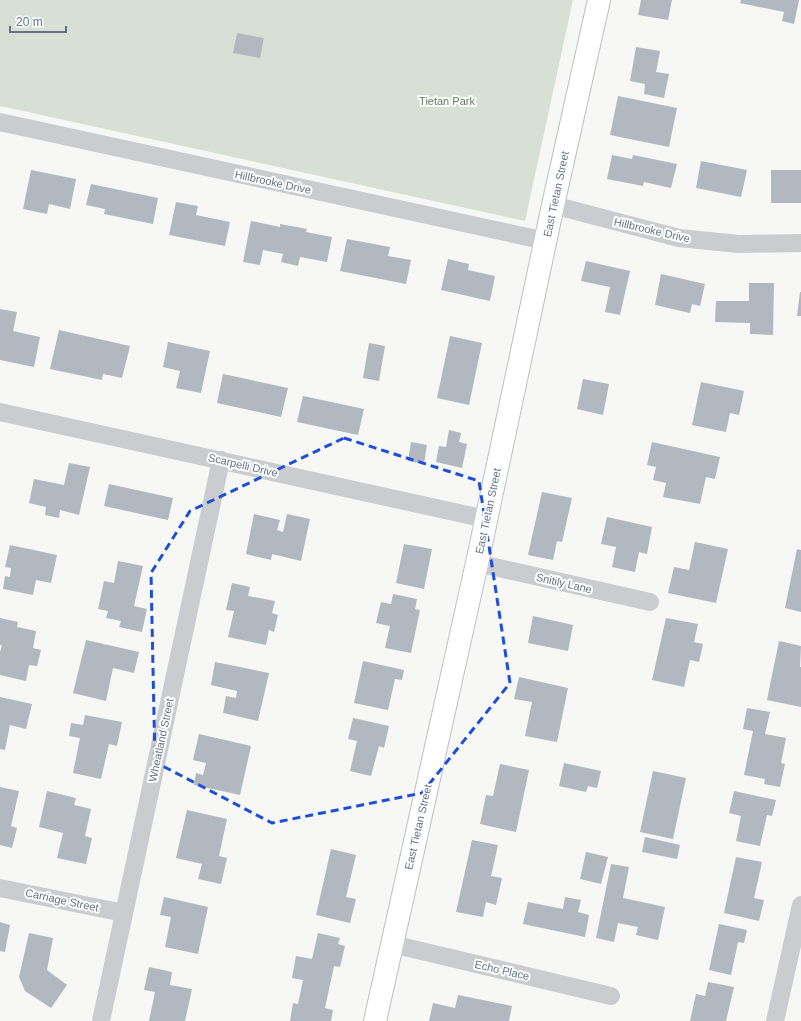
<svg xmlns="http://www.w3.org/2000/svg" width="801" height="1021" font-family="Helvetica,sans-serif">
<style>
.green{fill:#d8e0d5}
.building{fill:#b2b8bf}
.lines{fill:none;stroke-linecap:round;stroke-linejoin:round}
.secondary-casing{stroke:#bbbfc5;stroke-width:24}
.minor{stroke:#caccd0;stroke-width:18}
.secondary{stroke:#fff;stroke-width:22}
.marked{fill:none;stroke:#1d4ed8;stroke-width:3;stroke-dasharray:8 5;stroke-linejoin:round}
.labels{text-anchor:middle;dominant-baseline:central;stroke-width:4;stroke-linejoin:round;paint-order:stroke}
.park-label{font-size:11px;fill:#617a60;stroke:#fff}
.street-label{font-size:11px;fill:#647288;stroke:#fff}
</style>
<rect width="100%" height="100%" fill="#f7f8f5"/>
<!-- green -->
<path class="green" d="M0 0H573L525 221 0 106Z"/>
<!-- building -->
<g class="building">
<path d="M641 0H672L668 20 638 15Z"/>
<path d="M741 0H799L794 24 782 21 784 12 740 3Z"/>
<path d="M237 33 264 38 260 58 233 53Z"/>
<path d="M636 47 660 51 656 72 669 74 664 98 644 94 645 84 630 81Z"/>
<path d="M618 96 677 108 669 147 610 135Z"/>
<path d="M612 155 632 159 633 155 677 164 671 188 644 182 643 186 607 179Z"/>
<path d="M701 161 747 170 741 197 696 188Z"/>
<path d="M31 170 76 179 70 209 49 204 47 214 23 209Z"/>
<rect x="771" y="170" width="30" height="33"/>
<path d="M91 184 158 198 153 224 104 214 105 209 86 205Z"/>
<path d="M176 202 198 206 196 215 230 222 225 246 169 235Z"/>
<path d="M251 221 280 227V224L307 229 306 232 332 237 327 262 300 257 298 266 281 262 283 254 263 250 260 265 243 262Z"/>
<path d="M347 239 390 247 388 256 411 260 406 284 340 271Z"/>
<path d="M448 259 469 264 468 270 495 276 490 301 441 290Z"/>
<path d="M586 261 630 271 620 315 605 312 610 287 581 281Z"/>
<path d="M661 274 705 284 700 306 692 304 690 313 655 305Z"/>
<path d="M749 283H774L773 335 750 334V323L715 322 716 301H749Z"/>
<path d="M800 292H801V316H797Z"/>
<path d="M0 309 17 312 13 331 40 337 34 367 0 360Z"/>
<path d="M59 330 130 346 122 378 103 374 102 380 50 369Z"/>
<path d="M450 336 482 343 469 405 437 398Z"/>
<path d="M168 342 210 351 201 393 176 388 180 371 163 367Z"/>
<path d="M369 343 385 346 379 381 363 378Z"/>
<path d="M223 374 288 388 281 417 217 403Z"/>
<path d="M583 379 609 384 603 415 577 409Z"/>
<path d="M701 382 744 391 739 415 730 413 726 432 692 425Z"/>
<path d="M303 396 364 409 358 435 297 422Z"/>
<path d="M449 430 461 433 459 442 467 444 462 468 436 462 439 446 446 447Z"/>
<path d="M411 442 427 445 424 464 408 461Z"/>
<path d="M652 442 720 457 715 479 706 477 700 504 663 497 666 483 653 480 656 467 647 465Z"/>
<path d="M69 463 90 467 79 515 60 510 59 518 45 515 46 507 29 503 34 479 64 485Z"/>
<path d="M109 484 173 498 168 520 104 506Z"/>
<path d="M542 492 572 498 562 542 557 541 553 560 528 555Z"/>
<path d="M254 514 280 520 277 530 283 532 287 514 310 519 301 561 272 554 271 560 246 554Z"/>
<path d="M607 517 652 527 647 554 639 552 635 572 612 567 616 547 601 544Z"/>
<path d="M695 542 728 549 716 603 668 593 674 567 689 570Z"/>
<path d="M404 544 432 549 424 589 396 583Z"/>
<path d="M10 545 57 555 51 583 36 580 33 595 3 589 5 576 10 577 11 568 5 567Z"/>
<path d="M797 549 801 550V612L785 608Z"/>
<path d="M118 561 143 566 134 606 147 609 142 632 119 627 121 621 106 618 108 611 98 609 104 581 114 583Z"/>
<path d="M232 583 250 587 248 596 275 601 272 613 278 615 274 632 269 630 266 645 228 637 234 611 226 610Z"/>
<path d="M393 594 417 599 415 609 420 610 411 653 385 648 390 626 376 623 381 602 391 604Z"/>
<path d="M533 616 573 625 568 651 528 643Z"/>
<path d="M0 618 18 622 17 627 36 631 33 648 41 650 37 666 29 665 26 681 0 675V652L2 645H0Z"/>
<path d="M666 618 698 624 694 642 703 644 699 662 690 660 684 687 652 680Z"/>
<path d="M86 640 139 652 134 673 113 668 106 701 73 693Z"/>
<path d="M779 641 801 646 800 667H801V707L767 700Z"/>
<path d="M363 661 404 670 402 680 395 679 388 710 354 703Z"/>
<path d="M215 662 269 673 258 721 223 713 226 696 236 698 237 691 211 685Z"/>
<path d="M519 677 568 688 557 742 525 736 532 702 514 699Z"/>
<path d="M0 697 32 704 26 729 10 725 5 750 0 749Z"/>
<path d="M747 708 770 712 765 734 786 738 781 763 785 764 780 787 764 784 765 779 744 775 753 731 743 729Z"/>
<path d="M85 715 122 722 117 746 109 744 101 779 73 773 80 738 69 736 71 723 83 725Z"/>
<path d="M353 718 389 726 384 748 379 746 371 776 350 771 357 741 348 739Z"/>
<path d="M199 734 251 746 240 795 194 785 196 773 203 775 206 763 193 760Z"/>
<path d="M564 763 601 771 597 788 588 786 586 792 559 786Z"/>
<path d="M500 764 529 770 516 832 480 824 486 795 493 796Z"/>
<path d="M653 771 686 778 673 839 640 832Z"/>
<path d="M0 787 19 791 11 826 17 828 12 848 0 845Z"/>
<path d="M47 791 76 798 74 805 91 809 85 836 92 838 86 864 57 858 63 833 39 827Z"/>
<path d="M734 791 776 800 772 816 767 815 760 846 736 841 741 816 729 813Z"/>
<path d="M187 810 227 819 219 856 227 858 221 884 198 879 202 864 176 858Z"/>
<path d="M645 837 680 845 677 859 642 852Z"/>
<path d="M472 840 498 845 491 876 502 878 496 905 486 902 483 917 456 912Z"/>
<path d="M331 849 356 855 346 897 356 899 350 923 316 915Z"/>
<path d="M586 852 608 857 601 884 580 879Z"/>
<path d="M736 857 762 862 754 898 764 900 759 921 724 913Z"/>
<path d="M611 864 629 867 623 898 665 907 658 940 636 935 638 927 618 923 614 942 596 938Z"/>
<path d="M164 897 208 907 198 954 165 947 171 917 160 915Z"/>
<path d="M565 897 581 900 578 912 589 915 585 937 523 924 528 902 563 909Z"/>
<path d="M0 922 10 925 5 952 0 951Z"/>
<path d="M719 924 747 930 744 943 738 942 731 975 709 970Z"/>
<path d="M29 933 53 938 47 970 67 985 51 1008 25 991 19 977Z"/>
<path d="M318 933 340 938 338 944 345 946 340 967 334 966 325 1008 333 1010 331 1021H290L293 1003 298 1004 303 980 292 978 296 956 312 959Z"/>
<path d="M149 967 172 972 170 985 192 989 185 1021H149L155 992 144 990Z"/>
<path d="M708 982 734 987 726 1021H690L696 994 705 996Z"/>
<path d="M458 995 512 1006 509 1021H429L433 1003 455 1008Z"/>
</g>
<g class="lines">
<!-- secondary casing -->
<g class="secondary-casing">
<path id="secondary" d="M375 1021 477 563 553 205 599 0"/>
</g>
<!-- minor -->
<g class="minor">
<path d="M0 122 546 241"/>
<path d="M553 205 679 238 739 244 801 243"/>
<path d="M0 412 486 519"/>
<path d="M477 563 650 602"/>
<path d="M0 888 124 913"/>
<path d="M392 944 611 996"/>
<path d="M101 1021 221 460"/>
<path d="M775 1021 801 905"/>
</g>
<!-- secondary -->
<use href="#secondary" class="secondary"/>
</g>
<!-- marked area -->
<path class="marked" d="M344 438 479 481 510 683 422 793 272 823 155 762 151 573 190 511Z"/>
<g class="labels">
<!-- park labels -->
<g class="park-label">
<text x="447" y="101">Tietan Park</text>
</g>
<!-- street labels -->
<g class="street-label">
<text transform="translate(273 182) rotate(12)">Hillbrooke Drive</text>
<text transform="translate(556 194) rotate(-78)">East Tietan Street</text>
<text transform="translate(652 230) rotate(13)">Hillbrooke Drive</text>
<text transform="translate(243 465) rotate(13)">Scarpelli Drive</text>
<text transform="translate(488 511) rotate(-78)">East Tietan Street</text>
<text transform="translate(564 583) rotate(13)">Snitily Lane</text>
<text transform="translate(161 740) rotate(-78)">Wheatland Street</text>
<text transform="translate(418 827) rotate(-77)">East Tietan Street</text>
<text transform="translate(62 900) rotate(12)">Carriage Street</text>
<text transform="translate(502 970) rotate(13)">Echo Place</text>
</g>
</g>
<!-- scale -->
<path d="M10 26v6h56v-6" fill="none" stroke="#647288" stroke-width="2"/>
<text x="16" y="26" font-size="12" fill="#647288" stroke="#ffffff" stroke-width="3" paint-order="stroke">20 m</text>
</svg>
